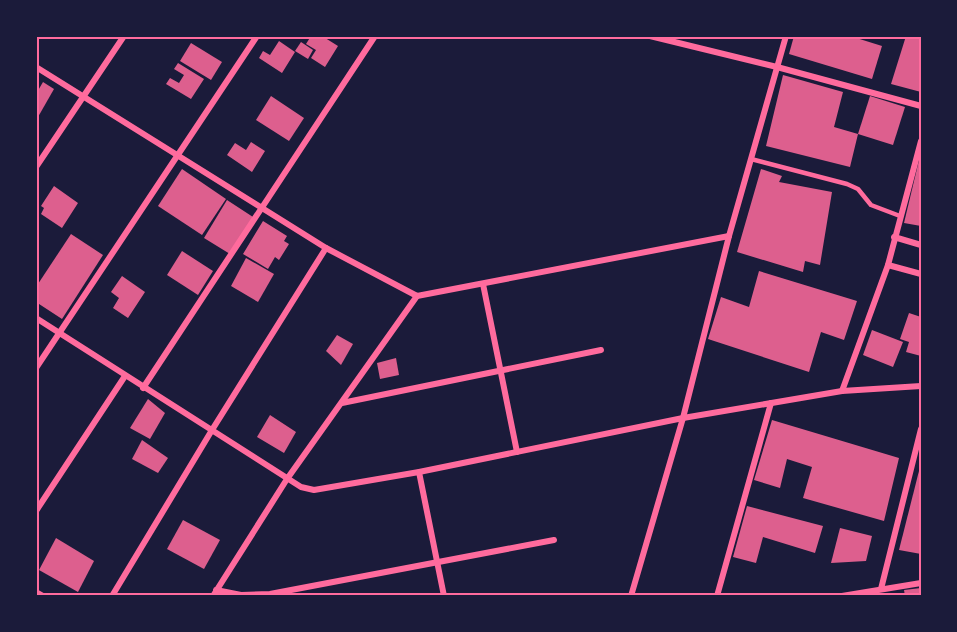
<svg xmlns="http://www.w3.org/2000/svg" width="957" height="632" font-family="Jost,sans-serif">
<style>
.building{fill:#dd5f8e}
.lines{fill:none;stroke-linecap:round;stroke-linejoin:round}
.service{stroke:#ff6b9d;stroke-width:4.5}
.minor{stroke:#ff6b9d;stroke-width:6}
.neatline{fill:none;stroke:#ff6b9d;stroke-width:2}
</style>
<rect width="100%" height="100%" fill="#1b1b3a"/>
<!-- building -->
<g class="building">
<path d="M311 36H322L338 46 325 67 311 58 316 50 306 44Z"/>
<path d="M794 36H850L882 46 872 79 789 54Z"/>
<path d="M906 36H921V92L891 84Z"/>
<path d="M279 41 295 52 282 73 259 58 263 51 270 55Z"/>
<path d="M301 42 313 50 308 59 295 51Z"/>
<path d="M191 43 222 62 211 80 180 61Z"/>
<path d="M178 63 204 79 191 99 166 84 170 78 179 83 184 75 174 69Z"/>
<path d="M783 75 843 92 834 127 858 134 850 167 766 146Z"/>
<path d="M43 82 54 89 38 117 36 115V94Z"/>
<path d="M271 96 304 118 289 141 256 120Z"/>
<path d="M870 96 905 107 893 145 858 134Z"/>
<path d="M251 142 265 151 252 172 227 155 235 143 246 150Z"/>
<path d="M920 156H921V226L904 223Z"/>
<path d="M182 169 226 199 202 235 158 206Z"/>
<path d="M761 169 782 176 779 182 832 192 820 265 805 261 803 272 737 252Z"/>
<path d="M54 186 78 203 62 228 41 214 44 208 41 206Z"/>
<path d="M227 200 253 217 230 254 204 238Z"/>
<path d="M263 221 287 236 284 241 289 244 279 260 275 257 268 269 243 254Z"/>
<path d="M71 234 103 255 62 319 36 302V287Z"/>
<path d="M182 251 213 271 198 295 167 275Z"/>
<path d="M246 258 274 274 258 302 231 286Z"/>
<path d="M759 271 857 301 844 340 821 332 809 372 708 339 721 297 749 307Z"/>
<path d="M122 276 145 292 128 318 113 308 119 298 111 292Z"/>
<path d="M909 313 921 317V356L906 352 909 342 900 339Z"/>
<path d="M872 330 903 342 893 367 863 355Z"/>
<path d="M337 335 353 344 341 365 326 351Z"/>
<path d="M396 358 399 375 380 379 377 363Z"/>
<path d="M148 399 165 413 150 439 130 428Z"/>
<path d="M270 415 296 432 284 453 257 437Z"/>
<path d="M772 420 899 458 884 521 803 498 812 467 787 459 780 488 754 480Z"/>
<path d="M142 440 168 458 158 473 132 459Z"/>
<path d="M921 463V554L899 550Z"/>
<path d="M747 506 823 526 815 553 763 537 756 563 733 557Z"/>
<path d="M183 520 220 540 204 569 167 549Z"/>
<path d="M840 528 872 536 866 561 831 563Z"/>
<path d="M56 538 94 561 78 592 39 570Z"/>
<path d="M921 588V596H905L904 590Z"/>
</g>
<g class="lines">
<!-- service -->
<path class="service" d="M751 159 847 184 858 189 871 205 900 216"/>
<!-- minor -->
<g class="minor">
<path d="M650 36 777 67 921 106"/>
<path d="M36 67 326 248 417 296 729 236"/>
<path d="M36 167 124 36"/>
<path d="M894 237 921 245"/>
<path d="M888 265 921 274"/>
<path d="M483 284 517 452"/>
<path d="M36 318 301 487 314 490 419 472 683 418 842 391 921 386"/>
<path d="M36 368 257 36"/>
<path d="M143 388 375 36"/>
<path d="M842 391 888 265 921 141"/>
<path d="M342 403 601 350"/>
<path d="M419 472 444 596"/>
<path d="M36 511 125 376"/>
<path d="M881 589 921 429"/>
<path d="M216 590 241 595 270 594 554 540"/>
<path d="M36 592 43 596"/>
<path d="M112 596 212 430 326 248"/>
<path d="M213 596 287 479 417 296"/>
<path d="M631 596 683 418 729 236 786 36"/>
<path d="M717 596 771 403"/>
<path d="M842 596 921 583"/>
</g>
</g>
<!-- border -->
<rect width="957" height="632" fill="none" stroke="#1b1b3a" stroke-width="75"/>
<rect x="38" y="38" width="882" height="556" class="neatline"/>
</svg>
